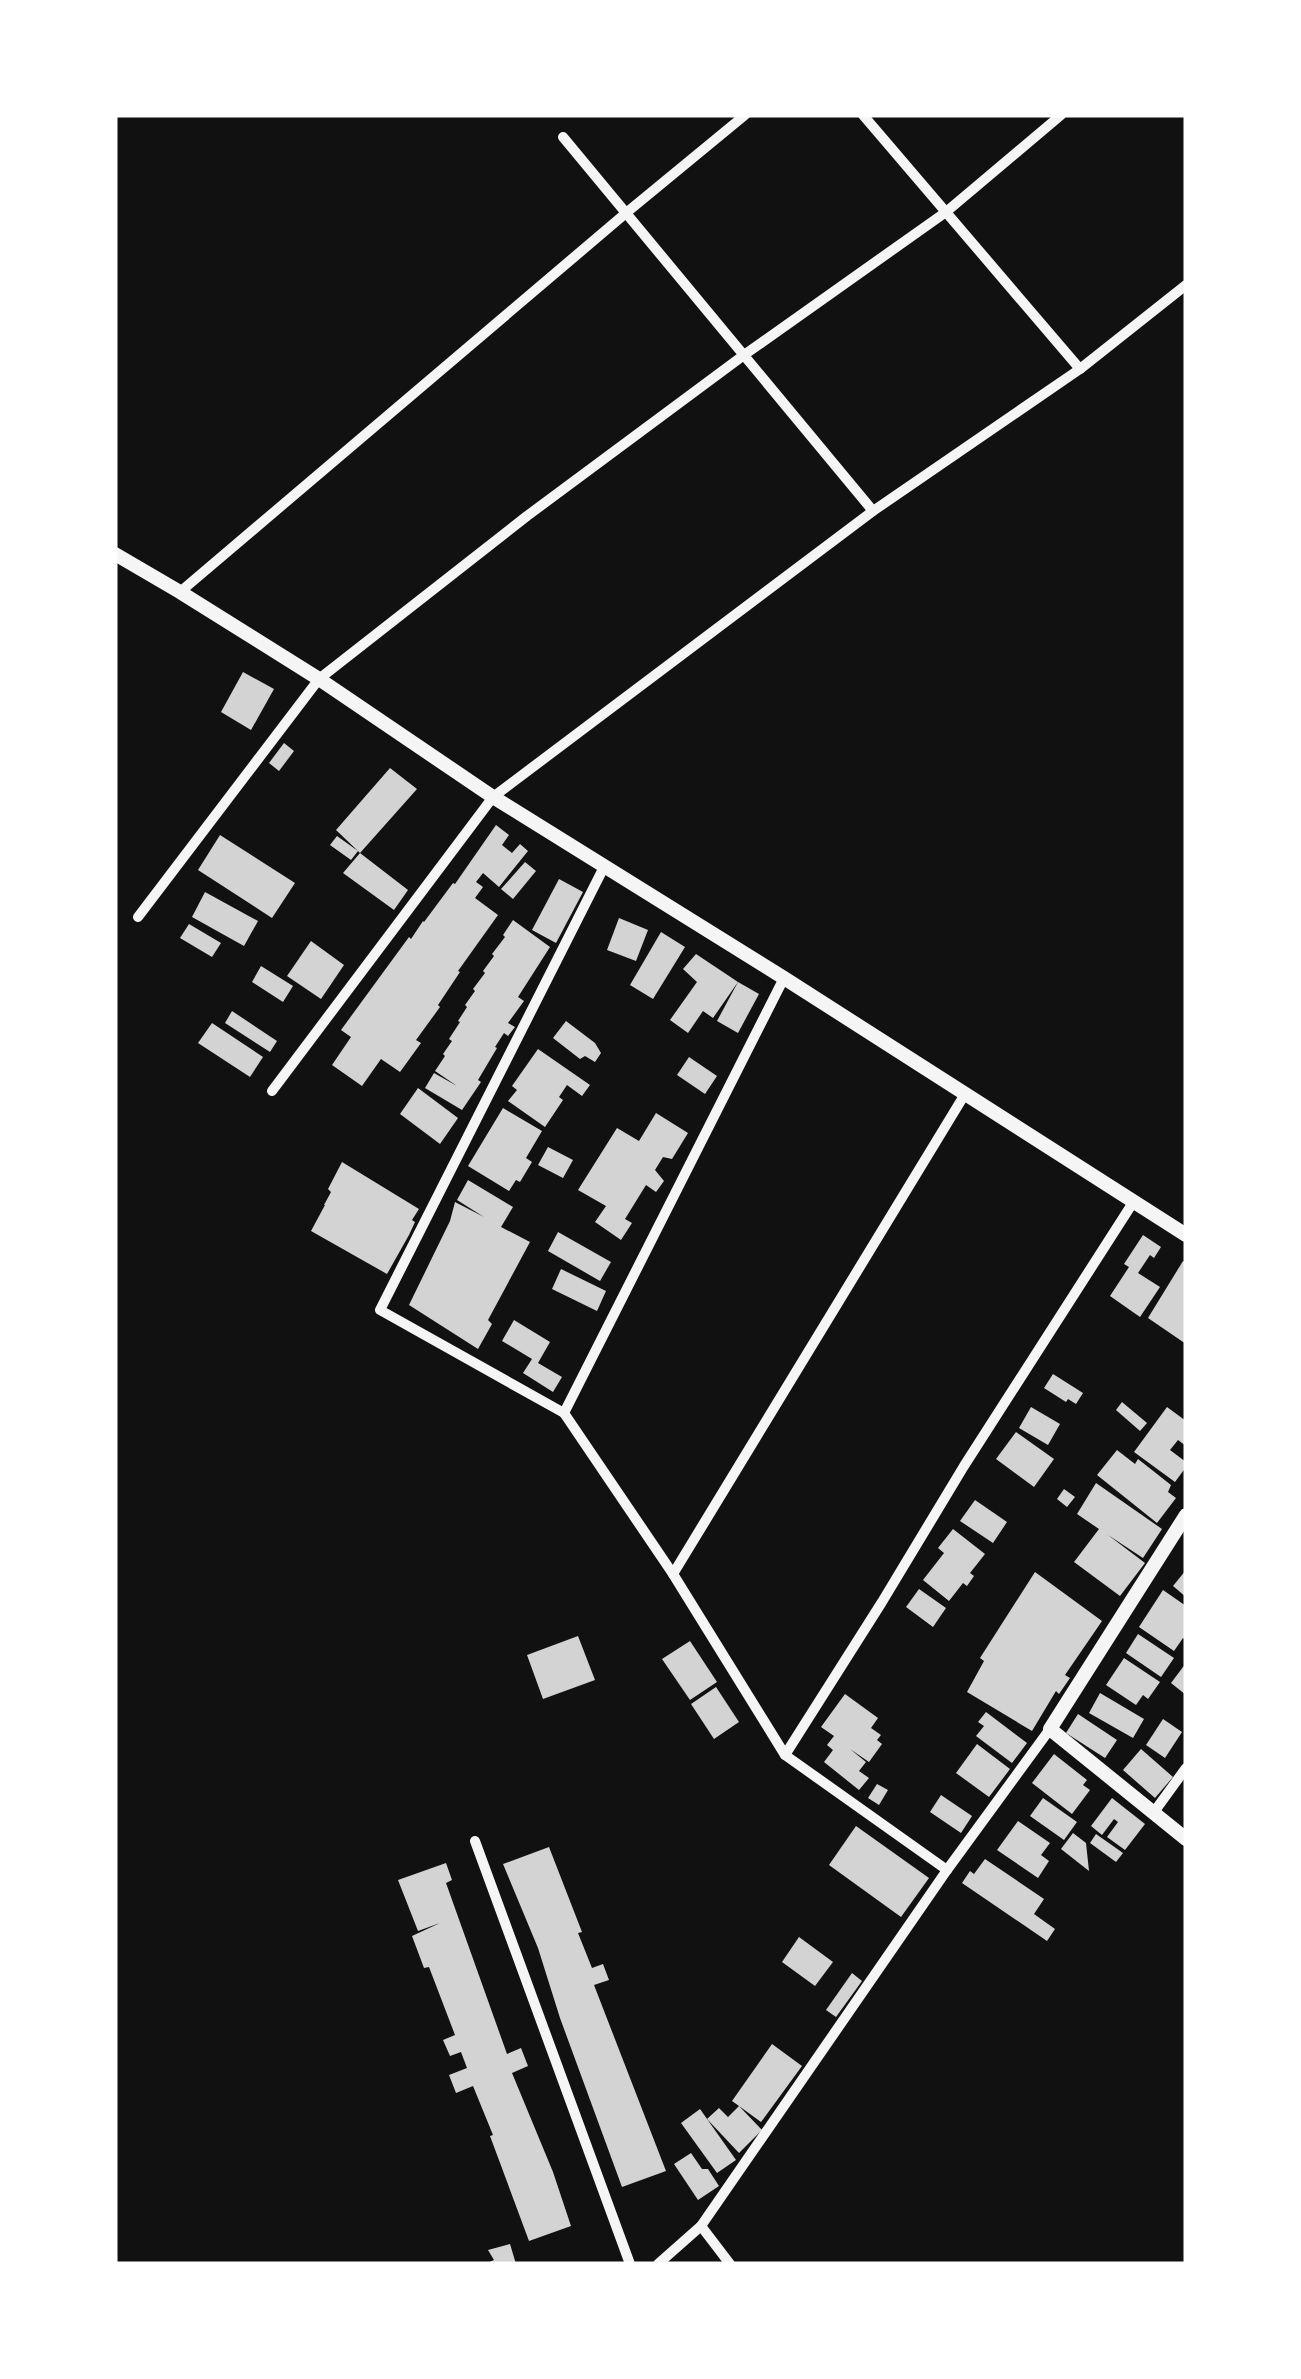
<svg xmlns="http://www.w3.org/2000/svg" width="1301" height="2379" font-family="'DejaVu Sans',sans-serif">
<style>
.building{fill:#d3d3d3}
.lines{fill:none;stroke-linecap:round;stroke-linejoin:round}
.minor{stroke:#f5f5f5;stroke-width:10}
.tertiary{stroke:#f5f5f5;stroke-width:14}
</style>
<rect width="100%" height="100%" fill="#111"/>
<!-- building -->
<g class="building">
<path d="M243 672 274 689 251 730 221 712Z"/>
<path d="M284 743 294 751 279 771 269 763Z"/>
<path d="M390 768 417 789 360 853 408 890 394 910 343 873 360 853 358 851 351 860 330 845 337 836 358 851 336 830Z"/>
<path d="M496 825 509 835 502 845 512 853 520 844 528 851 499 887 483 873 476 882 483 887 475 898 498 915 458 971 460 972 438 1005 440 1007 416 1040 421 1043 400 1072 381 1059 362 1086 332 1065 351 1037 341 1030 409 937 411 939 423 921 424 922 453 883 455 884Z"/>
<path d="M220 835 295 883 272 918 198 870Z"/>
<path d="M525 862 536 871 513 899 501 889Z"/>
<path d="M559 879 583 892 556 943 532 930Z"/>
<path d="M205 892 258 921 244 946 192 917Z"/>
<path d="M619 918 648 930 636 961 607 950Z"/>
<path d="M513 920 550 947 518 997 524 1001 508 1023 515 1027 508 1036 504 1033 495 1047 497 1048 478 1080 481 1082 462 1110 425 1088 434 1073 457 1086 435 1071 445 1056 443 1054 452 1041 449 1039 460 1022 458 1021 467 1007 465 1005 475 991 473 989 485 973 483 971 494 956 492 954 505 937 503 935Z"/>
<path d="M189 924 221 943 212 957 180 938Z"/>
<path d="M661 932 685 947 653 999 630 985Z"/>
<path d="M311 941 344 965 321 999 287 976Z"/>
<path d="M696 954 738 982 713 1018 703 1011 688 1033 670 1020 697 982 683 969Z"/>
<path d="M261 966 293 986 283 1002 252 982Z"/>
<path d="M738 982 759 994 738 1033 717 1021Z"/>
<path d="M232 1011 277 1041 270 1052 225 1023Z"/>
<path d="M566 1021 595 1043 601 1053 595 1062 585 1056 580 1059 553 1038Z"/>
<path d="M212 1023 263 1057 250 1077 198 1043Z"/>
<path d="M538 1049 590 1085 582 1096 567 1085 559 1097 563 1100 545 1127 508 1101 517 1090 512 1086Z"/>
<path d="M689 1057 717 1076 705 1094 677 1075Z"/>
<path d="M418 1088 458 1118 440 1144 400 1114Z"/>
<path d="M503 1108 542 1131 526 1158 532 1162 520 1182 516 1180 509 1191 468 1166Z"/>
<path d="M656 1113 688 1133 672 1159 663 1157 655 1170 664 1181 656 1192 646 1185 625 1219 632 1223 621 1240 595 1222 606 1206 578 1190 617 1128 639 1141Z"/>
<path d="M548 1147 573 1160 563 1178 538 1165Z"/>
<path d="M342 1162 419 1209 412 1220 415 1222 409 1235 387 1274 311 1231 325 1205H324L331 1192 328 1189Z"/>
<path d="M468 1180 513 1207 501 1227 530 1242 488 1320 492 1324 478 1349 409 1305 450 1221 455 1202 484 1217 457 1200Z"/>
<path d="M558 1232 611 1262 600 1281 548 1251Z"/>
<path d="M1143 1235 1161 1247 1154 1258 1150 1255 1138 1273 1160 1287 1140 1317 1110 1296 1129 1267 1124 1264Z"/>
<path d="M1183 1261 1186 1263V1344L1148 1318Z"/>
<path d="M561 1269 606 1291 597 1311 552 1289Z"/>
<path d="M514 1320 550 1342 538 1363 562 1377 553 1392 523 1373 532 1359 502 1341Z"/>
<path d="M1053 1374 1083 1393 1076 1404 1068 1399 1066 1402 1044 1388Z"/>
<path d="M1122 1402 1147 1423 1140 1431 1116 1410Z"/>
<path d="M1031 1407 1060 1424 1048 1445 1019 1428Z"/>
<path d="M1167 1407 1186 1421V1446L1178 1440 1170 1450 1186 1462V1467L1175 1482 1134 1452Z"/>
<path d="M1016 1432 1054 1459 1034 1487 996 1459Z"/>
<path d="M1117 1450 1135 1464 1138 1459 1171 1485 1168 1492 1176 1498 1157 1523 1097 1475Z"/>
<path d="M1096 1483 1162 1529 1143 1558 1108 1535 1145 1563 1120 1596 1074 1562 1099 1529 1077 1514Z"/>
<path d="M1064 1489 1075 1497 1067 1507 1057 1499Z"/>
<path d="M975 1500 1007 1522 993 1543 960 1521Z"/>
<path d="M953 1529 985 1554 970 1573 974 1576 967 1586 963 1583 949 1601 923 1580 944 1553 938 1548Z"/>
<path d="M1186 1570V1597L1173 1586Z"/>
<path d="M1035 1572 1102 1621 1065 1675 1070 1678 1059 1694 1056 1691 1032 1731 967 1692 984 1661 980 1658Z"/>
<path d="M919 1589 946 1608 933 1627 906 1607Z"/>
<path d="M1163 1590 1186 1606V1640L1183 1638 1174 1651 1139 1627Z"/>
<path d="M1138 1634 1174 1658 1161 1677 1126 1653Z"/>
<path d="M578 1636 595 1680 543 1699 527 1655Z"/>
<path d="M690 1641 717 1682 690 1700 662 1659Z"/>
<path d="M1124 1658 1160 1682 1148 1699 1143 1695 1136 1705 1106 1685Z"/>
<path d="M1186 1663V1695L1171 1683Z"/>
<path d="M716 1687 739 1722 714 1739 691 1704Z"/>
<path d="M1100 1693 1144 1719 1133 1738 1089 1713Z"/>
<path d="M845 1694 878 1718 871 1728 881 1735 877 1740 882 1744 869 1762 850 1749 866 1762 859 1771 869 1778 859 1790 824 1762 833 1750 827 1745 834 1736 821 1727Z"/>
<path d="M986 1712 1027 1743 1012 1763 976 1736 984 1726 978 1722Z"/>
<path d="M1078 1714 1117 1740 1105 1758 1066 1733Z"/>
<path d="M1163 1719 1182 1732 1165 1758 1146 1745Z"/>
<path d="M977 1744 1010 1769 989 1797 956 1773Z"/>
<path d="M1141 1749 1173 1777 1155 1798 1123 1770Z"/>
<path d="M1054 1754 1087 1780 1083 1785 1090 1790 1072 1814 1032 1783Z"/>
<path d="M877 1784 888 1790 879 1805 868 1798Z"/>
<path d="M941 1795 972 1816 961 1833 930 1812Z"/>
<path d="M1043 1798 1077 1822 1064 1840 1030 1816Z"/>
<path d="M1112 1798 1145 1824 1125 1850 1107 1837 1118 1822 1114 1819 1102 1835 1091 1826Z"/>
<path d="M1018 1821 1050 1843 1041 1855 1049 1861 1038 1878 997 1850Z"/>
<path d="M856 1826 929 1878 901 1917 829 1865Z"/>
<path d="M1073 1833 1086 1843 1089 1871 1061 1849Z"/>
<path d="M1096 1834 1123 1853 1116 1862 1090 1843Z"/>
<path d="M549 1847 582 1932 578 1933 592 1968 603 1964 609 1980 594 1985 666 2171 622 2187 560 2018 538 1948 503 1864Z"/>
<path d="M985 1859 1044 1899 1034 1914 1055 1929 1047 1941 962 1883 970 1871 974 1874Z"/>
<path d="M446 1863 452 1880 446 1883 507 2054 521 2048 528 2066 512 2073 553 2172 571 2226 529 2241 490 2136 493 2135 473 2086 456 2093 449 2075 467 2068 461 2052 450 2056 443 2040 455 2035 429 1967 424 1968 412 1936 440 1923 418 1931 398 1880Z"/>
<path d="M799 1937 833 1962 815 1986 782 1962Z"/>
<path d="M852 1973 862 1981 836 2017 826 2010Z"/>
<path d="M772 2044 802 2066 761 2122 739 2106 762 2130 739 2153 707 2119 719 2108 728 2117 739 2106 732 2101Z"/>
<path d="M700 2109 736 2160 717 2173 681 2123Z"/>
<path d="M691 2153 702 2169H708L719 2186 698 2200 674 2164Z"/>
<path d="M510 2244 516 2264H485L494 2260 488 2250Z"/>
</g>
<g class="lines">
<!-- minor -->
<g class="minor">
<path d="M863 115 1080 369"/>
<path d="M563 137 873 511"/>
<path d="M180 592 626 213 745 115"/>
<path d="M604 867 380 1310 564 1413 673 1574 785 1755 947 1870"/>
<path d="M138 917 319 679 527 516 744 355 946 212 1061 115"/>
<path d="M272 1091 493 797 873 511 1080 369 1186 285"/>
<path d="M564 1413 784 978"/>
<path d="M673 1574 965 1094"/>
<path d="M785 1755 882 1602 964 1466 1134 1201"/>
<path d="M1154 1812 1186 1768"/>
<path d="M475 1841 630 2264"/>
<path d="M701 2226 730 2264"/>
<path d="M658 2264 701 2226 947 1870 1050 1729"/>
</g>
<!-- tertiary -->
<g class="tertiary">
<path d="M115 554 180 592 319 679 493 797 784 978 1186 1235"/>
<path d="M1186 1515 1050 1729 1186 1839"/>
</g>
</g>
<!-- border -->
<rect width="1301" height="2379" fill="none" stroke="#ffffff" stroke-width="235"/>
</svg>
